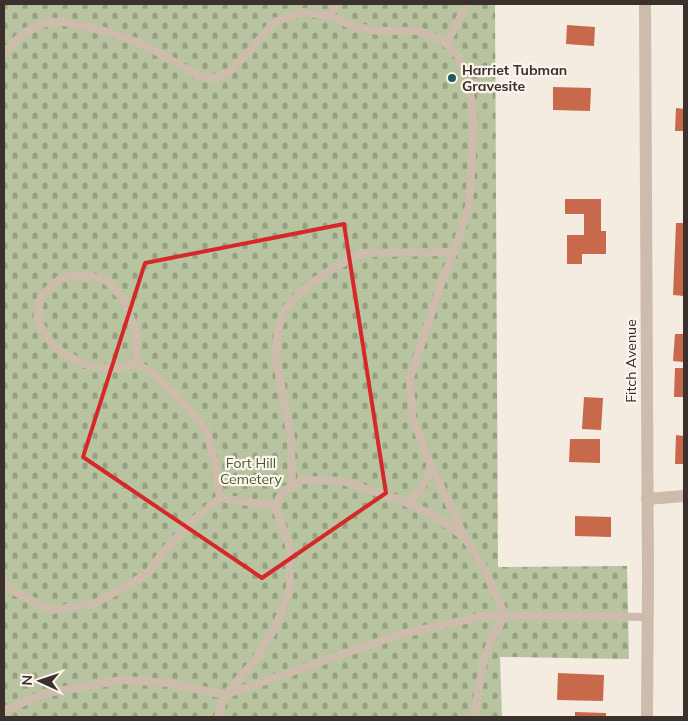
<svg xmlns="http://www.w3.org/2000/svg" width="688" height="721" font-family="Mulish,sans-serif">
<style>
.cemetery{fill:url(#cemetery-stones)}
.building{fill:#c8694b}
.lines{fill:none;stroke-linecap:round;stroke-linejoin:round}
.lane{stroke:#cdbbac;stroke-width:8}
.street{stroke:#cdbbac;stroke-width:12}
.marked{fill:none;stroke:#d62828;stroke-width:4;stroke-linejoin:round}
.poi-dot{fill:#1f5a5e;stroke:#fbf5ee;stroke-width:2}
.labels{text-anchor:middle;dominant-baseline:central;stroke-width:4.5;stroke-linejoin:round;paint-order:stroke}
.poi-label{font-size:14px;font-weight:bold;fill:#3b302b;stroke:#fbf5ee;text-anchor:start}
.street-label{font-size:14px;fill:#3b302b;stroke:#fbf5ee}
.park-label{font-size:14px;fill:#4a5a2e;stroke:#fbf5ee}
</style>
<defs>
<pattern id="cemetery-stones" width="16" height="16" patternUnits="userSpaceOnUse" patternTransform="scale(1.25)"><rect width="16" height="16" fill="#b8c4a0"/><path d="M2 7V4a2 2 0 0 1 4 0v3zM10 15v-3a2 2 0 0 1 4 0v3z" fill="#97a083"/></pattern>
</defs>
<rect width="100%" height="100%" fill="#f4ebe1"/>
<!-- cemetery -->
<path class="cemetery" d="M4 4H495L498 567 627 566 629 659 500 657 502 717H4Z"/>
<!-- building -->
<g class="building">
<path d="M567 25 595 27 594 46 566 44Z"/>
<path d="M553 87 591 88 590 111 553 110Z"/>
<path d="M676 108 684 109V131H675Z"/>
<path d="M565 199H601V231H606V254H582V264H567V235H584V214H565Z"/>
<path d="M676 223H684V296L673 295Z"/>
<path d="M675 334H684V362L673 361Z"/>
<path d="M675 368H684V397H674Z"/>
<path d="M584 397 603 398 601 430 582 429Z"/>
<path d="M676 435 684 436V464H675Z"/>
<path d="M570 439H600V463L569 462Z"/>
<path d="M575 516 611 517V537L575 536Z"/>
<path d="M558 673 604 675 603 701 557 700Z"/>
<path d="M575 712 606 713V717H575Z"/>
</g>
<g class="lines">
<!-- lane -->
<g class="lane">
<path d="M329 16 337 4"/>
<path d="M446 44 467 4"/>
<path d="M4 52 25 32 47 22H65L104 31 145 45 200 77 214 78 229 72 247 54 274 22 303 12 329 16 353 26 379 31H419L442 40 458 56 469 84 474 124 469 206 454 252 442 281 410 378 412 417 430 463 465 538 485 570 505 615 492 638 483 664 474 717"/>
<path d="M137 364 136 333 124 300 106 280 82 275 61 278 41 296 37 320 54 347 79 362 94 367 117 368 137 364 151 372 173 392 206 429 215 463 220 498"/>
<path d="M292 487 291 438 276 359 278 330 284 310 306 287 335 267 363 253 454 252"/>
<path d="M407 503C419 492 428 482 430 466"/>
<path d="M4 581 13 591 52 610 94 604 147 574 165 550 189 524 220 498 275 506 283 491 303 480 342 481 398 499 433 515 464 537"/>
<path d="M4 710 47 693 122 680 168 683 225 695 398 635 488 615 647 617"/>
<path d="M218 717 225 695 255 660 276 626 290 588 289 545 275 506"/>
</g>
<!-- street -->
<g class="street">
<path d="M645 4 648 578 647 717"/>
<path d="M647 499 684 496"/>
</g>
</g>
<!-- marked area -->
<path class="marked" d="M344 224 386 493 262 578 83 457 145 263Z"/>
<!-- markers -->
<circle class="poi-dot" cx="452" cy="78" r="5"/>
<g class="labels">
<!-- poi labels -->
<g class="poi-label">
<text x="462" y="70">Harriet Tubman<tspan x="462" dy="16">Gravesite</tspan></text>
</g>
<!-- street labels -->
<g class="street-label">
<text transform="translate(631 361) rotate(-90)">Fitch Avenue</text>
</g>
<!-- park labels -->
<g class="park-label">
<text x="251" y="463">Fort Hill<tspan x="251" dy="16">Cemetery</tspan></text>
</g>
</g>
<!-- border -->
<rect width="688" height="721" fill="none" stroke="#3b302b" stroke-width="10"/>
<!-- north arrow -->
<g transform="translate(40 681) rotate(273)" stroke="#fbf5ee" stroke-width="4" paint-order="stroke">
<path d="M0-4L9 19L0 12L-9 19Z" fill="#3b302b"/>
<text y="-8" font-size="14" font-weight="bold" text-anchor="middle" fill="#3b302b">N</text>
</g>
</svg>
